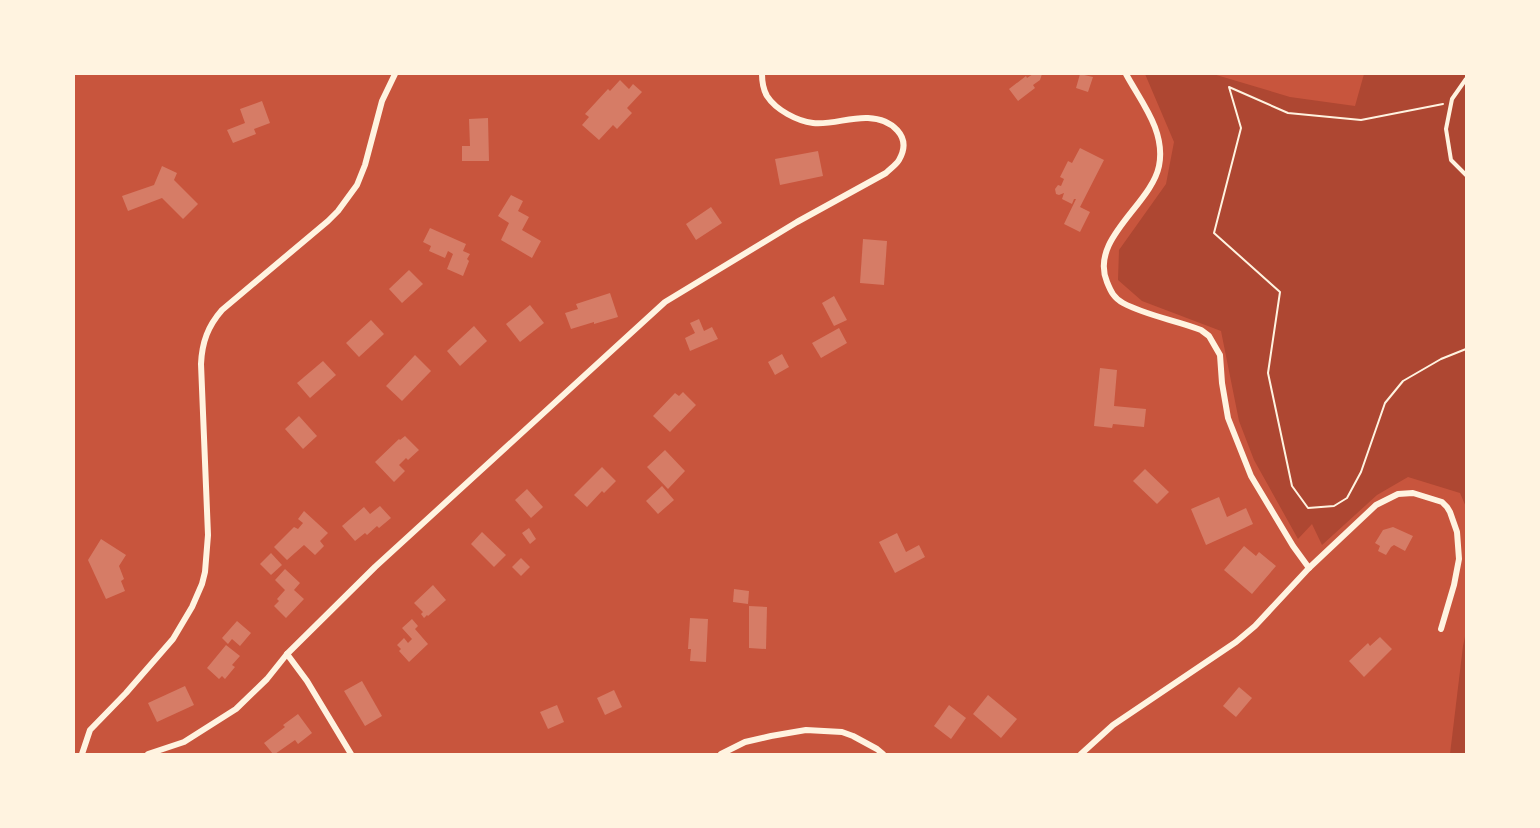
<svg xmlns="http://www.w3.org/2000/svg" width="1540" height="828" font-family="'Public Sans',sans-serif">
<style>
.green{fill:#ae4732}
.building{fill:#d67c66}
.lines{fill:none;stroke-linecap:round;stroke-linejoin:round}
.path{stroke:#fff3e0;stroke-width:2}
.service{stroke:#fff3e0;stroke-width:4}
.minor{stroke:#fff3e0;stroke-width:6}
</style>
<rect width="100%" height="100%" fill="#c8553d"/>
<!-- green -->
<g class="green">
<path d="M1145 74H1213L1290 97 1355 106 1364 74H1466V507L1460 493 1408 477 1377 495 1322 545 1312 524 1298 539 1254 460 1239 421 1221 331 1142 301 1118 280 1119 250 1166 184 1174 142Z"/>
<path d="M1466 632V754H1450L1463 646Z"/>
</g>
<!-- building -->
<g class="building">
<path d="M1033 74H1042L1040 80 1033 85 1035 88 1018 101 1009 89 1026 76 1027 78Z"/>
<path d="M1080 74 1093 77 1088 92 1076 88Z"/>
<path d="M620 80 629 89 633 84 642 92 627 108 632 113 617 129 613 125 599 140 582 125 589 117 585 114 608 89 610 91Z"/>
<path d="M262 101 270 123 254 129 256 134 233 143 227 130 245 123 240 109Z"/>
<path d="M488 118 489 161H462V146H470L469 119Z"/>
<path d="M1080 148 1104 160 1080 207 1090 212 1080 232 1064 224 1076 199H1074L1072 204 1062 199 1064 193 1059 195 1056 194 1055 189 1058 185 1061 186 1064 179 1060 177 1068 161 1072 163Z"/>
<path d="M818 151 823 176 780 185 775 159Z"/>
<path d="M162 166 177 173 174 180 198 204 183 219 162 198 128 211 122 196 154 185Z"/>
<path d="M511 195 523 201 518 211 529 217 522 230 541 241 532 258 501 240 509 223 498 216Z"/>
<path d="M711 207 722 223 696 240 686 224Z"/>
<path d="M430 228 466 244 463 251 470 254 467 259 469 261 463 276 447 269 453 254 448 251 445 258 429 251 431 246 423 242Z"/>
<path d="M863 239 887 241 884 285 860 283Z"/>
<path d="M409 270 423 284 402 303 389 289Z"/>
<path d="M610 293 618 317 594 324V322L571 329 565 313 578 309 576 304Z"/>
<path d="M834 296 847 320 834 326 822 303Z"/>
<path d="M530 305 544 323 520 342 506 324Z"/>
<path d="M699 319 704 331 712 327 718 339 690 351 685 338 695 333 690 323Z"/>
<path d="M371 320 384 334 359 357 346 343Z"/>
<path d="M474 326 487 341 460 366 447 351Z"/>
<path d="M839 328 847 343 821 358 812 343Z"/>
<path d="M782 354 789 367 775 375 768 362Z"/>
<path d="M415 355 431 371 402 401 386 386Z"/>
<path d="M323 361 336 375 310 398 297 383Z"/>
<path d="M1100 368 1117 370 1114 406 1146 409 1144 427 1113 424 1112 428 1094 426Z"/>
<path d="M683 392 696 405 670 432 653 416 675 393 679 396Z"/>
<path d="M299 416 317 436 303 449 285 429Z"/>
<path d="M405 436 419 450 408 460 406 458 399 465 405 471 394 482 375 462 399 439 400 440Z"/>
<path d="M665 450 685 471 668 489 647 467Z"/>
<path d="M602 467 616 481 604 493 602 491 587 507 574 495Z"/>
<path d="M1145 469 1169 492 1157 504 1133 481Z"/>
<path d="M662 486 674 500 658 514 646 501Z"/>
<path d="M527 489 543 507 531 518 515 500Z"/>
<path d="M1219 497 1227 517 1246 508 1253 524 1206 545 1191 509Z"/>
<path d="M380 506 391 518 379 528 377 526 367 535 365 533 355 541 342 526 364 507 370 514Z"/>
<path d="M304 511 328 533 320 541 324 546 315 555 304 545 287 560 274 547 294 527 298 529 303 523 298 519Z"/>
<path d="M1393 527 1413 536 1405 551 1394 545 1391 547 1386 555 1378 551 1380 546 1375 543 1383 530Z"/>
<path d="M529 528 536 539 530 544 522 533Z"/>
<path d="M482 532 506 555 494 567 471 544Z"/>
<path d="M897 533 906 552 919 545 925 557 895 573 879 542Z"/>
<path d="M101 539 126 555 119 566 124 579 121 581 125 591 106 599 88 560Z"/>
<path d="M1244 546 1256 556 1259 552 1276 566 1252 594 1224 570Z"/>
<path d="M271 553 282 565 271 575 260 564Z"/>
<path d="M521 558 530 567 521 576 512 567Z"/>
<path d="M285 569 300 583 294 590 304 599 286 618 274 606 279 601 277 599 285 590 275 580Z"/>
<path d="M433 585 446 600 428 616 427 615 424 618 421 614 423 612 414 603Z"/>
<path d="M734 589 749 591 748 604 733 602Z"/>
<path d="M749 606 767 607 766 649 749 648Z"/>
<path d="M690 618 708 619 706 662 690 661 691 649H688Z"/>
<path d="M412 619 418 626 415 629 428 644 409 662 399 651 401 649 397 645 404 638 408 643 412 639 402 628Z"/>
<path d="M237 621 251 633 240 646 232 639 228 644 222 638Z"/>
<path d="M1380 637 1392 649 1364 677 1349 661 1368 643 1370 646Z"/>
<path d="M226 645 240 656 232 665 235 667 225 679 222 676 219 679 207 668Z"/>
<path d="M362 681 382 716 365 726 344 691Z"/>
<path d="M185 686 194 705 157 722 148 703Z"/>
<path d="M1239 687 1252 698 1236 717 1223 706Z"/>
<path d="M614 690 622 707 605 715 597 698Z"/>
<path d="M988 695 1017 719 1001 738 973 714Z"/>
<path d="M557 705 564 722 548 729 540 712Z"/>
<path d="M949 705 966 718 951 739 934 726Z"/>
<path d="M298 714 312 733 298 744 295 740 275 754H273L264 743 285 727 283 725Z"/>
</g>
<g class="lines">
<!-- path -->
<path class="path" d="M1443 104 1361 120 1288 113 1229 87 1241 128 1214 233 1280 292 1268 373 1292 486 1308 508 1334 506 1347 498 1361 472 1385 403 1403 381 1441 359 1466 349"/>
<!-- service -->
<path class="service" d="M1466 79 1452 99 1446 129 1451 160 1466 175"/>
<!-- minor -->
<g class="minor">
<path d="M1126 74C1141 102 1166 131 1159 166 1151 205 1089 239 1107 282 1111 292 1114 298 1123 303 1147 316 1176 320 1201 330L1209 336 1220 355 1222 383 1228 418 1251 476 1293 546 1309 568"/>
<path d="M287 654 307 681 351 754"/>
<path d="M82 754 90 730 126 693 173 639 192 607 202 584 205 572 208 535 201 364C202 342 208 326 222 310L328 221 338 211 357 185 365 165 382 101 395 74"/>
<path d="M148 754 184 742 236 709 267 679 287 654 375 567 665 302 797 222 886 173C890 169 896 165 899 160 913 136 891 119 868 118 850 117 831 125 813 123 797 121 776 110 767 96 763 89 762 81 762 74"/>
<path d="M721 754 745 742 771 736 806 730 842 732 853 736 877 749 883 754"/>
<path d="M1081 754 1113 725 1236 642 1255 626 1309 568 1376 505 1398 494 1413 493 1442 502 1447 507 1450 512 1457 532 1459 559 1454 585 1441 629"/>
</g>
</g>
<!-- border -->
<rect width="1540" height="828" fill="none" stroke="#fff3e0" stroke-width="150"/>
</svg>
